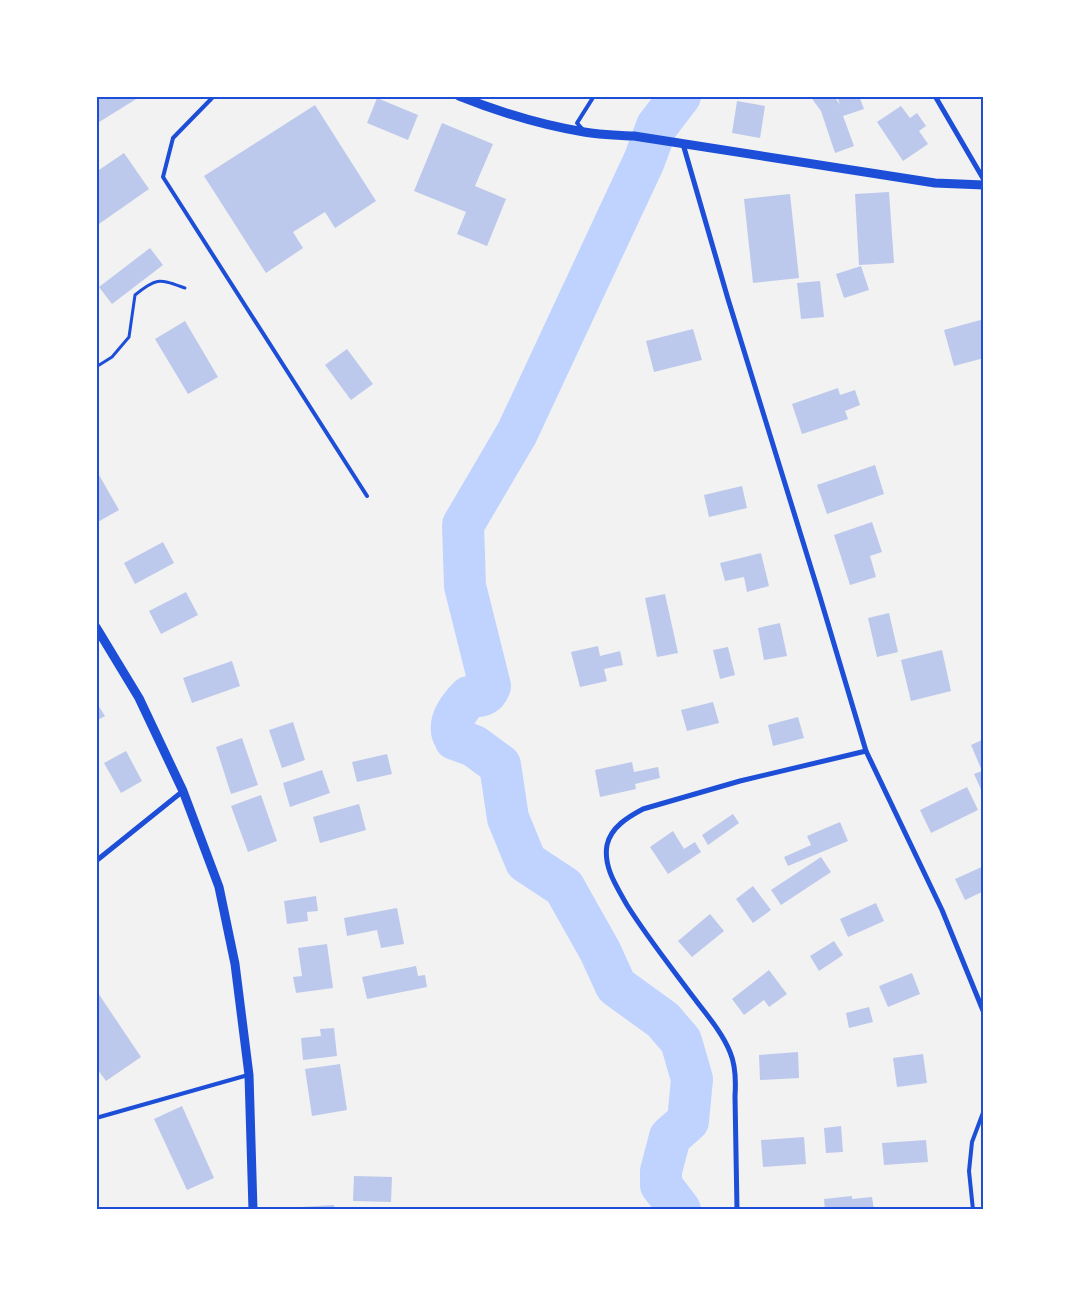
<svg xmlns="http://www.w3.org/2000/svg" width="1080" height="1306" font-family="Georgia,serif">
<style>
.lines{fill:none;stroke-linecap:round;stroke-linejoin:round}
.river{stroke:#bfd3fe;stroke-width:42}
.building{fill:#bdc9ec}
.path{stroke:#1d4ed8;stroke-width:3}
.service{stroke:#1d4ed8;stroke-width:4}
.minor{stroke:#1d4ed8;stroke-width:5}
.tertiary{stroke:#1d4ed8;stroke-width:9}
.neatline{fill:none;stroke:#1d4ed8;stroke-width:2}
</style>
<rect width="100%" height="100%" fill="#f2f2f2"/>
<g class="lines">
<!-- river -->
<path class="river" d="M680 96 657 126 644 161 517 433 463 525 465 586 490 686C486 697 480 696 469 697 461 705 450 719 452 731 452 734 454 736 455 739L474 746 500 765 508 818 526 862 564 887 600 951 616 986 663 1020 681 1041 692 1079 688 1121 670 1137 661 1171V1185L680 1210"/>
</g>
<!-- building -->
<g class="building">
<path d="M96 96H141L96 124Z"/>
<path d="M810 96H834L840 105 837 96H859L864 109 843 116 854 146 835 153 821 111Z"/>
<path d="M377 98 418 115 408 140 367 123Z"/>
<path d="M737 101 765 106 760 138 732 133Z"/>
<path d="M315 105 376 201 335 228 325 212 293 232 303 248 266 273 204 176Z"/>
<path d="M901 106 910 118 917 113 926 126 919 131 928 144 903 161 877 122Z"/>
<path d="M442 123 493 144 475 186 506 199 487 246 457 234 466 212 414 191Z"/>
<path d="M124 153 149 189 96 226V172Z"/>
<path d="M889 192 894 263 859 265 855 194Z"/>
<path d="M790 194 799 278 753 283 744 199Z"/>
<path d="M150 248 163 265 112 304 99 287Z"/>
<path d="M861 266 869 290 844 298 836 274Z"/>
<path d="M820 281 824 317 801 319 797 283Z"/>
<path d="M984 319V339H983L984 358 954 366 944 330Z"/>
<path d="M185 321 218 377 188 394 155 339Z"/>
<path d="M693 329 702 360 654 372 646 341Z"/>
<path d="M347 349 373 384 351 400 325 365Z"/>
<path d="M838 388 840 395 855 390 860 405 845 411 848 419 802 434 792 404Z"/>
<path d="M875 465 884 494 827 514 817 485Z"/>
<path d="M99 475 119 510 96 523V477Z"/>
<path d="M742 486 747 508 709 517 704 495Z"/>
<path d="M872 522 882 552 870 556 876 577 850 585 834 535Z"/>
<path d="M163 542 174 563 135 584 124 563Z"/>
<path d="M761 553 769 586 747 592 744 577 725 581 720 563Z"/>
<path d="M186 592 198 615 161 634 149 611Z"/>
<path d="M665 594 678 653 657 657 645 598Z"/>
<path d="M889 613 898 652 877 657 868 618Z"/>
<path d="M780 623 787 656 764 660 758 628Z"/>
<path d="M598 646 600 656 620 651 623 665 604 669 607 681 580 687 571 652Z"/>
<path d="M728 647 735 675 720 679 713 650Z"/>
<path d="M942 650 951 691 911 701 901 660Z"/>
<path d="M232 661 240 686 192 703 183 678Z"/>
<path d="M96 702 105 716 96 721Z"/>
<path d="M713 702 719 723 687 731 681 710Z"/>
<path d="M798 717 804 738 773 746 768 725Z"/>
<path d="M293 722 305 760 282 768 269 730Z"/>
<path d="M242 738 258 785 231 794 216 747Z"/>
<path d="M984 739V796L974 774 982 771 971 745Z"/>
<path d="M126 751 142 781 121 793 104 763Z"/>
<path d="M387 754 392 774 357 782 352 762Z"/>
<path d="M632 762 634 772 658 767 660 778 635 784 636 789 600 797 595 770Z"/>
<path d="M322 770 330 793 290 807 283 783Z"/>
<path d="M967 787 978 810 931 833 920 810Z"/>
<path d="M261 795 277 841 248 852 231 806Z"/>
<path d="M359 804 366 830 320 843 313 817Z"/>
<path d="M733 814 739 823 708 845 702 835Z"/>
<path d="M840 822 848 841 788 866 784 857 811 845 807 836Z"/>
<path d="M673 831 684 849 695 842 701 852 668 874 650 847Z"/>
<path d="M821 857 831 872 781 905 771 890Z"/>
<path d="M984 866V891L965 900 955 879Z"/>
<path d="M753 886 771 910 753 923 736 899Z"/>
<path d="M316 896 318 911 307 912 308 921 287 924 284 901Z"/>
<path d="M876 903 884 921 848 937 840 919Z"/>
<path d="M397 908 404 944 381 948 377 930 347 936 344 918Z"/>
<path d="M710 914 724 931 692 957 678 941Z"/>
<path d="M834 941 843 955 819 971 810 956Z"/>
<path d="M327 944 333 988 296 993 293 977 302 976 298 948Z"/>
<path d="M416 966 418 976 425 975 427 987 367 999 362 977Z"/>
<path d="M769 970 787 994 769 1007 764 1000 744 1015 732 999Z"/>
<path d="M912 973 920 994 888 1007 879 986Z"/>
<path d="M96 990 141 1057 106 1081 96 1067Z"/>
<path d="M869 1007 873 1022 849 1028 846 1013Z"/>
<path d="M334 1028 337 1056 303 1060 301 1038 321 1036 320 1029Z"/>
<path d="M798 1052 799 1078 760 1080 759 1055Z"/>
<path d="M923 1054 927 1083 897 1087 893 1058Z"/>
<path d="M340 1064 347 1110 312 1116 305 1069Z"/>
<path d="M182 1106 214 1178 187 1190 154 1119Z"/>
<path d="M841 1126 843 1152 826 1153 824 1128Z"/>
<path d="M804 1137 806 1164 763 1167 761 1140Z"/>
<path d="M926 1140 928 1162 884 1165 882 1143Z"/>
<path d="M354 1176 392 1177 391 1202 353 1201Z"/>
<path d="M852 1196V1199L872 1197 874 1210H825L824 1199Z"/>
<path d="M334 1205 335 1210H302L301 1207Z"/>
</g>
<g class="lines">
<!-- path -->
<path class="path" d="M96 367 112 357 129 337 135 295C157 277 159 279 185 288"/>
<!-- service -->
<g class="service">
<path d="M214 96 173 138 163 177 367 496"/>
<path d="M584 131 577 123 594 96"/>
<path d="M96 1118 248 1075"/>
<path d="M973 1210 969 1171 972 1142 984 1110"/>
</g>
<!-- minor -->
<g class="minor">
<path d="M935 96 984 180"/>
<path d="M683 144 728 299 820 597 866 751 942 910 984 1013"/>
<path d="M96 861 183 791"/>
<path d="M737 1210 735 1096C736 1081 736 1066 730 1052 722 1032 706 1014 694 998 671 967 647 937 627 905 617 887 603 867 607 845 611 827 628 817 643 809L740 781 866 751"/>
</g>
<!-- tertiary -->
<g class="tertiary">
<path d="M459 96C499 112 541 125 584 132 600 135 617 135 634 136L935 183 984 185"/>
<path d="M96 627 139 698 183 791 219 887 235 964 249 1075 253 1210"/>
</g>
</g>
<!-- border -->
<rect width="1080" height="1306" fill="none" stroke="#ffffff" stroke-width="195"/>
<rect x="98" y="98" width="884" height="1110" class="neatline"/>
</svg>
